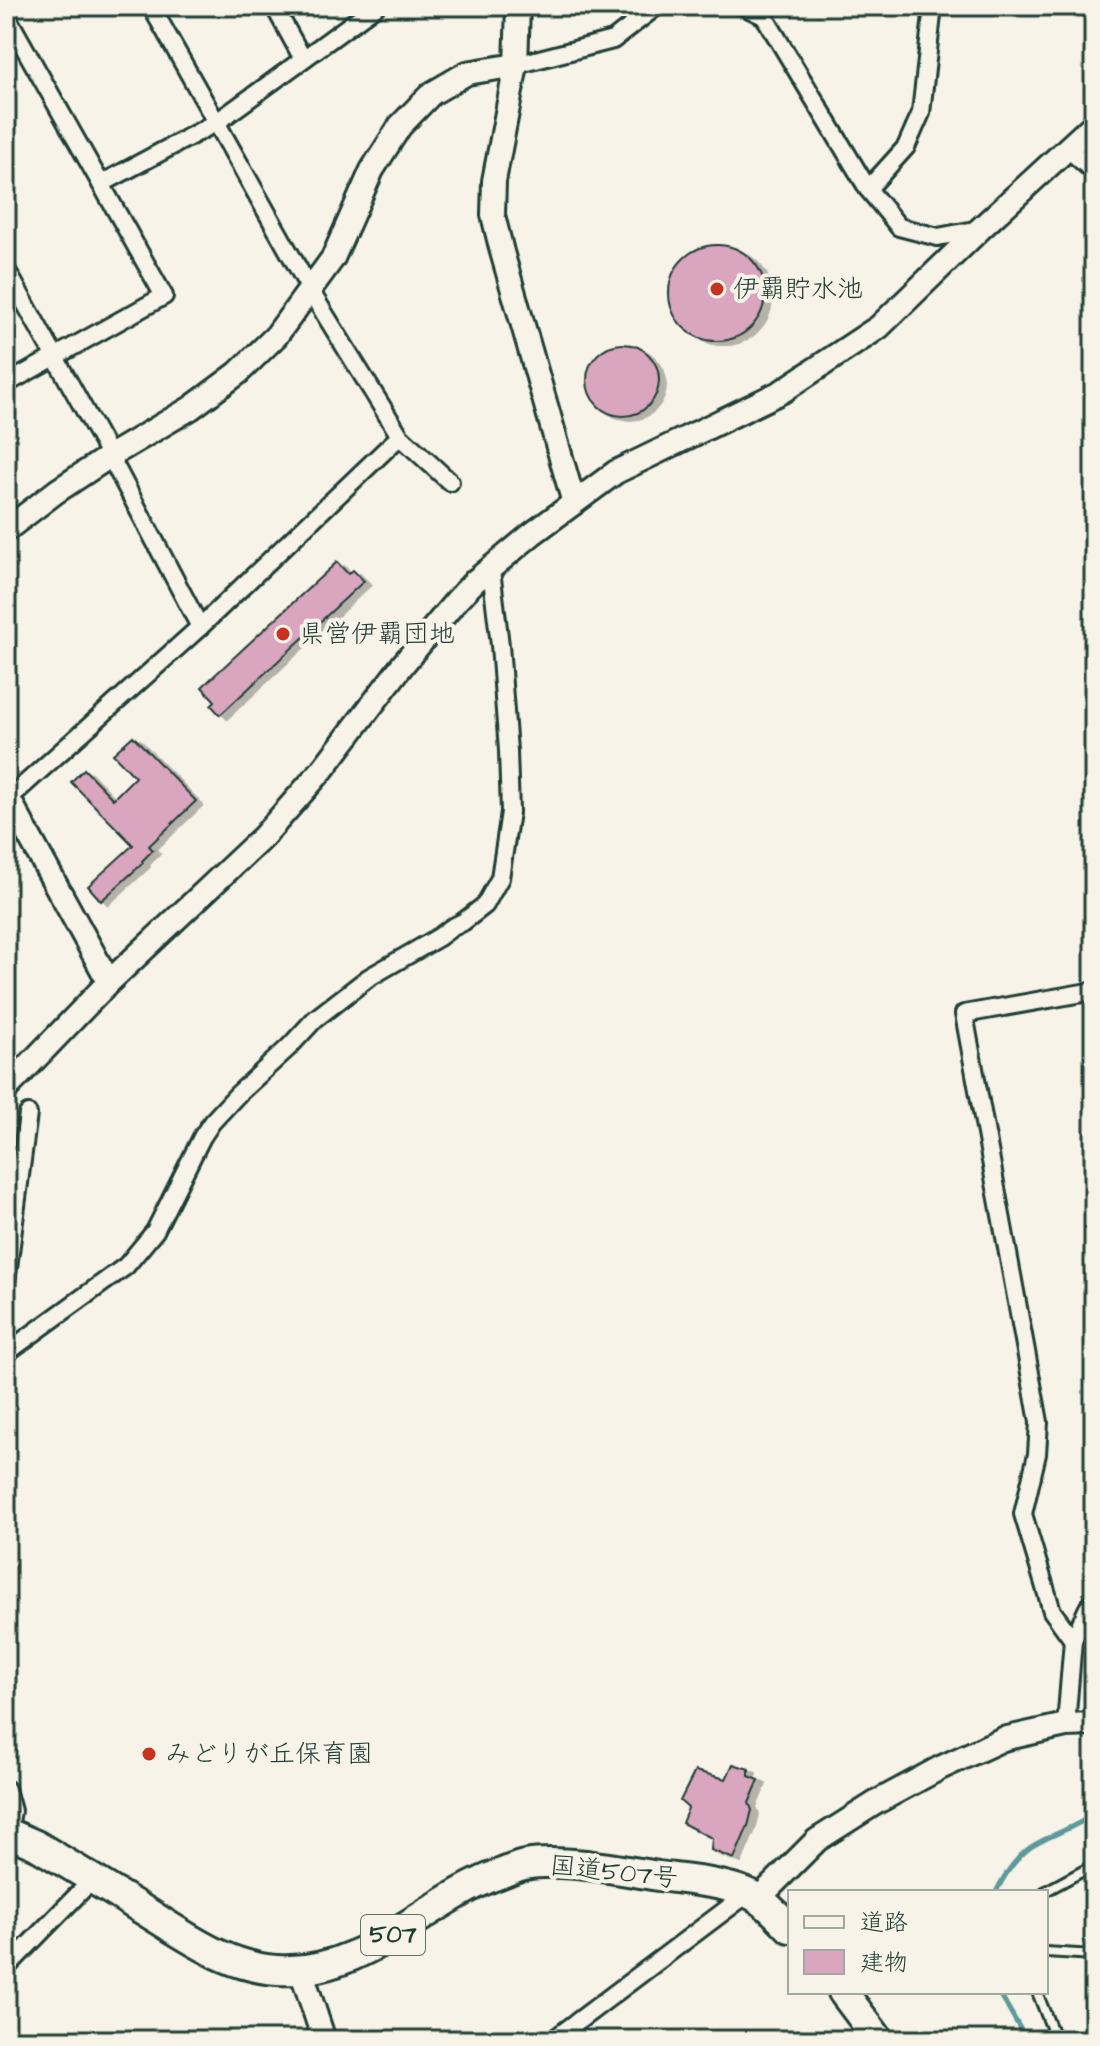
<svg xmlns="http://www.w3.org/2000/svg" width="1100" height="2046" font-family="'Architects Daughter','Klee One',sans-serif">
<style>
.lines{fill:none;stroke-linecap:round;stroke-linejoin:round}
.stream{stroke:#5d999b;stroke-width:5}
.building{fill:#daa5be;stroke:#1f3d34;stroke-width:2;filter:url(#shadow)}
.lane-casing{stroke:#1f3d34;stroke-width:14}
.street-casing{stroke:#1f3d34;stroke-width:22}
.secondary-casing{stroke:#1f3d34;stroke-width:28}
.highway-casing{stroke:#1f3d34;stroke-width:34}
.lane{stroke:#f7f3e8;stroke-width:8}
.street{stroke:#f7f3e8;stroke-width:16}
.secondary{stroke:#f7f3e8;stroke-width:22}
.highway{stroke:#f7f3e8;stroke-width:28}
.poi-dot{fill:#c8321e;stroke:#f7f3e8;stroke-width:3}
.labels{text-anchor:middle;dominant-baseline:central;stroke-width:8;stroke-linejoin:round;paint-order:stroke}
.shield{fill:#f7f3e8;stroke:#60746a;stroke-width:2}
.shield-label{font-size:24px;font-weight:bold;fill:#1f3d34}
.poi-label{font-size:26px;fill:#1f3d34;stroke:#f7f3e8;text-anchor:start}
.street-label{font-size:26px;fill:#1f3d34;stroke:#f7f3e8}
</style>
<defs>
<filter id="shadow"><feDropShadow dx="7" dy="4" stdDeviation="0" flood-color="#0004"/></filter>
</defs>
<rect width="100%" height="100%" fill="#f7f3e8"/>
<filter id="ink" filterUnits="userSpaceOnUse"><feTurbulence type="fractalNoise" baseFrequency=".0125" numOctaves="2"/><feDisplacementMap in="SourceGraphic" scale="16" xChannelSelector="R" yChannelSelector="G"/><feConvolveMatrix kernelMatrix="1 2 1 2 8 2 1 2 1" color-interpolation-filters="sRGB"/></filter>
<g filter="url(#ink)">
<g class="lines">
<!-- stream -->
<g class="stream">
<path d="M996 1892C1004 1876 1015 1858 1031 1847 1051 1834 1075 1828 1094 1814"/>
<path d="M999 1992 1021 2030 1025 2040"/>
</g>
</g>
<!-- building -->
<g class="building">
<circle cx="717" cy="293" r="48"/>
<circle cx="623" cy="380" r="36"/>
<path d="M337 562 348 574 353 570 364 581 220 715 211 705 215 701 202 687Z"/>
<path d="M133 736 196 801 149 846 153 850 142 861 143 863 101 901 88 886 133 845 71 782 84 769 113 799 135 777 113 754Z"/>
<path d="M733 1764 749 1769V1776L759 1780 749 1803 752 1810 748 1826 734 1859 711 1850 712 1838 682 1823 688 1808 680 1801 695 1771 726 1779Z"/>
</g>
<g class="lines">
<!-- lane casing -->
<g class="lane-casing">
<g id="lane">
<path d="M1044 1892 1094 1865"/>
<path d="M1046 1952 1094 1955"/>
<path d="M1037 1992 1056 2040"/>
</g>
</g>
<!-- street casing -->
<g class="street-casing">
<g id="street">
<path d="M151 6 316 300 400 436 450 482"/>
<path d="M274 6 303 59"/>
<path d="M743 6 764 16 868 189 899 227 938 237 980 229"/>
<path d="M6 15 164 296 6 384"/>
<path d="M516 65 613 40 657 6"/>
<path d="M1066 147 1094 172"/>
<path d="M101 184 217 122 376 6"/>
<path d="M868 189 906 147 921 113 933 6"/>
<path d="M6 269 110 456 200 627"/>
<path d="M6 801 200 627 400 436"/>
<path d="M6 1283 28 1114"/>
<path d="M6 1353 126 1266 155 1231 202 1137 212 1122 237 1095 289 1047 315 1019 368 978 439 937 451 928 463 922 485 905 500 878 510 812 508 751 500 645 491 570"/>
<path d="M1073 1640 1052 1611 1023 1514 1037 1454 1039 1422 964 1014 1094 991"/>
<path d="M1066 1725 1073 1640 1088 1608 1094 1600"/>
<path d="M6 1789 12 1811 8 1833"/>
<path d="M6 1968 93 1879"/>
<path d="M553 2040 747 1894"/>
</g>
</g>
<!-- secondary casing -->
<g class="secondary-casing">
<g id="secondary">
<path d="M518 6 516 65 494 181 493 215 502 252 574 503"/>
<path d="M6 530 57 491 110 456 191 408 238 373 276 336 333 258 372 170 400 126 431 94 467 73 516 65"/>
<path d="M6 794 109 982"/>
<path d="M6 1089 109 982 263 837 322 770 404 663 457 600 474 582 532 534 616 472 781 392 879 327 980 229 1094 124"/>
<path d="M758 1899 817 1840 877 1802 940 1768 1003 1739 1066 1725 1094 1724"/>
<path d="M301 1970 324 2040"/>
</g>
</g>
<!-- highway casing -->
<g class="highway-casing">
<g id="highway">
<path d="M6 1832 36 1845C71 1866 106 1887 140 1908 183 1934 225 1967 277 1970 365 1976 425 1900 502 1873 510 1870 518 1866 525 1865 561 1858 621 1870 658 1876 688 1880 734 1883 759 1899 770 1907 780 1918 790 1928"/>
<path d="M843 1992 879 2040"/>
</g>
</g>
<!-- lane -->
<use href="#lane" class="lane"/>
<!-- street -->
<use href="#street" class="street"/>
<!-- secondary -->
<use href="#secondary" class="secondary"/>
<!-- highway -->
<use href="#highway" class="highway"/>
</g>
</g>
<!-- markers -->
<g class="poi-dot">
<circle cx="717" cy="289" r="8"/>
<circle cx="283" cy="634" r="8"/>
<circle cx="149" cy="1754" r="8"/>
</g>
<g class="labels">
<!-- shield labels -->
<rect class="shield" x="361" y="1915" width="64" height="40" rx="6"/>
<g class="shield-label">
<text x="393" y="1935">507</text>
</g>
<!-- poi labels -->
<g class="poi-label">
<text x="733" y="289">伊覇貯水池</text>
<text x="299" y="634">県営伊覇団地</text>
<text x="165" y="1754">みどりが丘保育園</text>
</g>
<!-- street labels -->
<g class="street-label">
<text transform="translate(614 1872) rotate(6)">国道507号</text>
</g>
</g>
<!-- margin -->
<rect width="1100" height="2046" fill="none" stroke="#f7f3e8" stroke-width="32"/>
<rect x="16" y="16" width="1068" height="2014" fill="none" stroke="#1f3d34" stroke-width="3" filter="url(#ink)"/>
<!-- legend -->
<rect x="788" y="1890" width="260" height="104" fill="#f7f3e8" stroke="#a1aaa0" stroke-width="2"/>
<rect x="804" y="1916" width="40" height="12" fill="#f7f3e8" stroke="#a1aaa0" stroke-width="2"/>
<text x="860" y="1930" font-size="24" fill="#1f3d34">道路</text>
<rect x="804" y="1950" width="40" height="24" fill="#daa5be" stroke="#a1aaa0" stroke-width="2"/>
<text x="860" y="1970" font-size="24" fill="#1f3d34">建物</text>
</svg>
